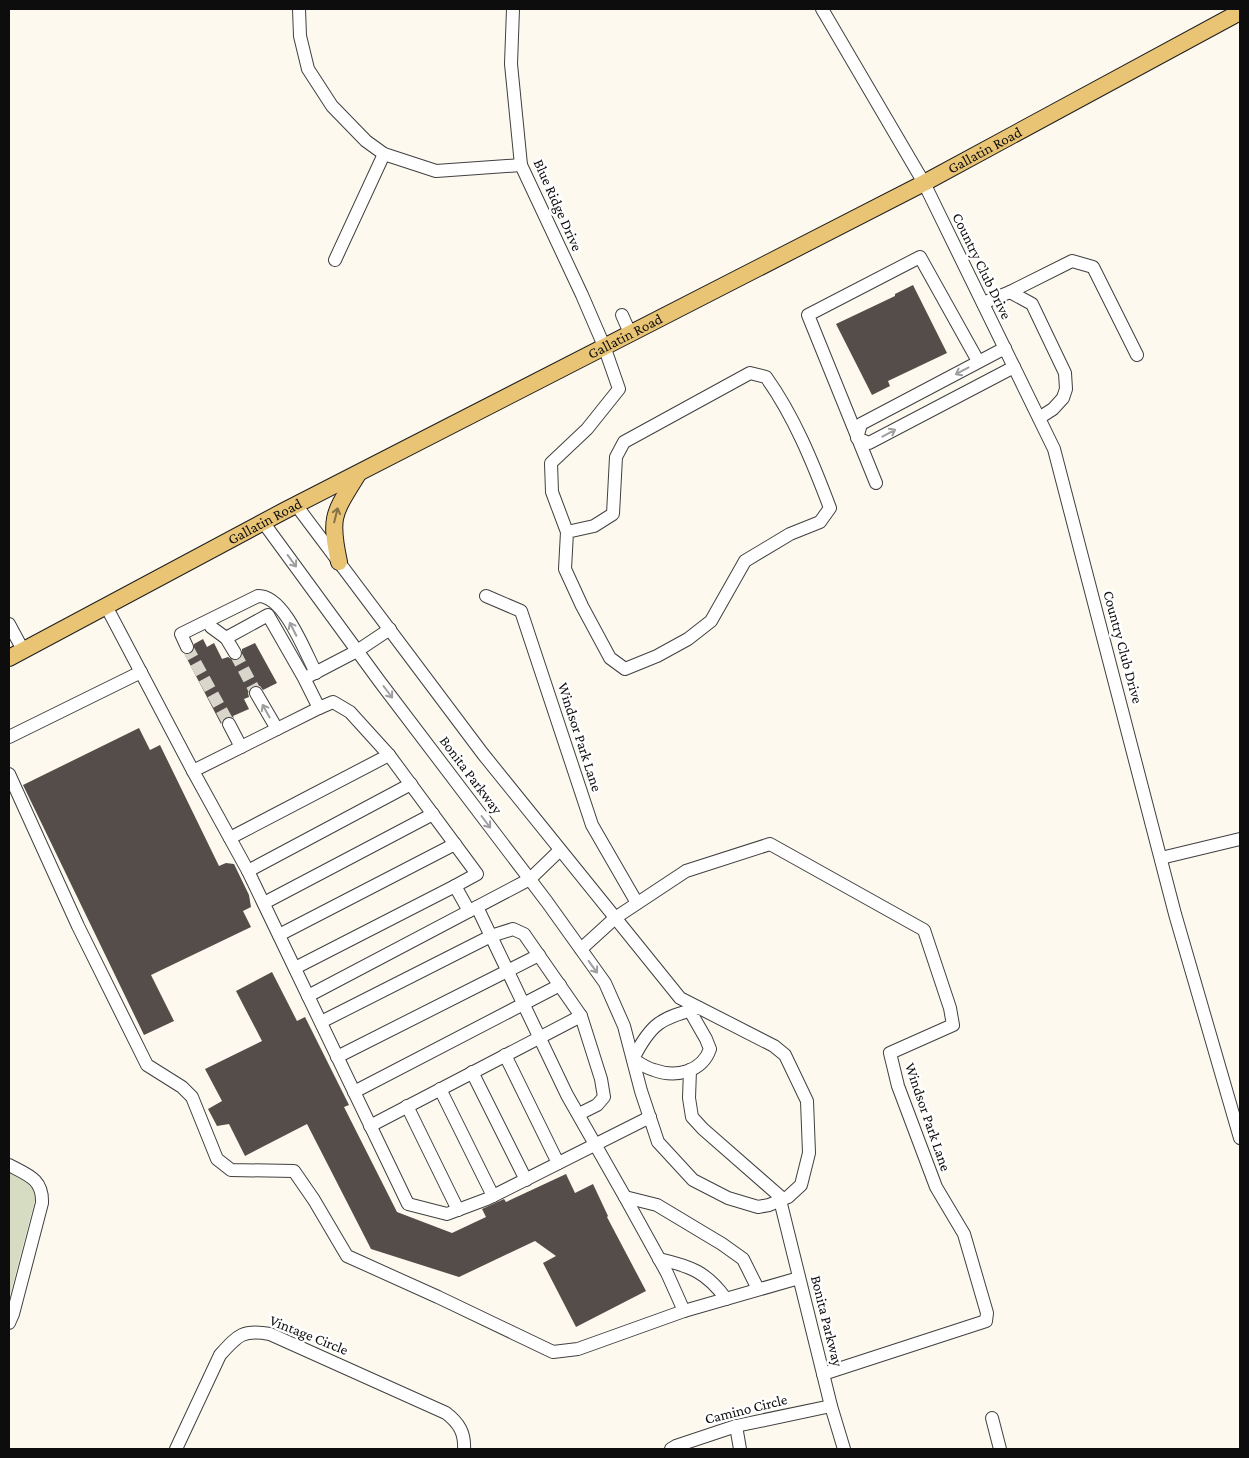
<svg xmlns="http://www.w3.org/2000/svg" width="1249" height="1458" font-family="'Crimson Pro',serif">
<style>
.cemetery{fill:#d5dcc2}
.building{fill:#544d4a}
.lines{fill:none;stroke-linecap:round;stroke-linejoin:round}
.minor-tunnel{stroke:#d9d6cc;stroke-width:12;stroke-dasharray:12 6;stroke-linecap:butt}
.minor-casing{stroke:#404040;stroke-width:14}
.major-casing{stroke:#1e1e1e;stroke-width:18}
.minor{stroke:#fff;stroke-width:12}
.major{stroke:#e8c474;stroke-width:16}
.oneway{stroke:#9e9e9e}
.oneway2{stroke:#857246}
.labels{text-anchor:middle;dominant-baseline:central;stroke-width:5;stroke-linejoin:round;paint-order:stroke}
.street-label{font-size:15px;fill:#0d0d0d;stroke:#fff}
</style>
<rect width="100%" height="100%" fill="#fdf9ee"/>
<!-- cemetery -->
<path class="cemetery" d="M9 1172C23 1178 35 1183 35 1200L9 1299Z"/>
<!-- building -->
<g class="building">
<path d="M913 285 947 353 888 381 890 386 872 395 836 324 895 296V294Z"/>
<path d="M203 639 207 647 214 643 222 659 228 657 235 661 242 657V649L255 643 277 683 263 690 260 686H252L248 693 249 697 244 699 249 709 233 716 234 718 230 716 225 717 221 724 185 655 193 652 194 644Z"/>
<path d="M139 728 150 750 160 745 219 866 226 863 234 864 249 895 251 907 243 911 251 927 151 975 174 1021 144 1035 23 785Z"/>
<path d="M272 972 297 1021 305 1017 349 1105 344 1107 397 1212 452 1233 486 1217 482 1209 504 1199 506 1202 566 1174 575 1193 593 1184 608 1216 607 1217 646 1291 576 1327 543 1263 556 1256 535 1241 459 1277 371 1249 307 1124 245 1156 229 1124 217 1126 208 1109 222 1101 205 1069 262 1041 236 991Z"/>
</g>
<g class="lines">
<!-- minor-tunnel -->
<g class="minor-tunnel">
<path d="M187 647 229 724"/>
<path d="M235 653 256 693"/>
</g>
<!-- minor casing -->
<g class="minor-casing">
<g id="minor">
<path d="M299 9 300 36 308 69 332 106 366 141 384 154 436 171 521 165"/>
<path d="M513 9 511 64 521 165 582 295 604 346 619 389 587 429 551 463 552 492 567 532 594 526 613 514 616 457 624 442 750 373 766 377C794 416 813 463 830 508L820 522 790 534 745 561 711 621 688 639 657 656 625 669 610 658 582 606 565 569 567 532"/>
<path d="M822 9 924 183 1054 449 1175 914 1240 1138"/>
<path d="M335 260 384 154"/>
<path d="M1010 292 1072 261 1093 267 1137 355"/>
<path d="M983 303 1010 292 1032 304 1065 373 1066 389 1063 398 1053 409 1039 418"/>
<path d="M622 315 630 333"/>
<path d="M1005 348 861 424 857 438 869 443 1014 367"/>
<path d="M876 483 808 315 920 257 978 361"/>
<path d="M263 522 380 682 547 902 605 983 624 1026 641 1091 658 1142 693 1180 728 1198 758 1207 769 1205 788 1197 801 1185 809 1153 807 1101 785 1055 774 1046 680 998 483 754 296 505"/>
<path d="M486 596 521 611 592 825 637 903"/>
<path d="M106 606 193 771 248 871 408 1204 447 1214 487 1199 650 1117"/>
<path d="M9 624 23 650"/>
<path d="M211 627 226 638 235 653"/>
<path d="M226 638 268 615 304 678 319 708 333 702 350 712 389 755 477 874 455 886 469 911"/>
<path d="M187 647 181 634 258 596C284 595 305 652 316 673"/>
<path d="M309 676 357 651 390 629"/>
<path d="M256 693 277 729"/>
<path d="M229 724 241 747"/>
<path d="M9 737 141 672"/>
<path d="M193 771 319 708"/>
<path d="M9 774 78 926 147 1065 182 1087 192 1097 217 1159 231 1170 294 1171 314 1200 347 1256 438 1297 553 1352 578 1349 684 1311 799 1278"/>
<path d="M230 838 389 755"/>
<path d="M1161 858 1240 839"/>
<path d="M248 871 411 784"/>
<path d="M264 903 433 814"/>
<path d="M477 907 567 1095 625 1197 667 1273 684 1311"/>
<path d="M279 935 455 844"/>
<path d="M581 949 615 918 686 871 770 844 924 930 950 1008 953 1025 890 1053 898 1086 936 1187 964 1234 987 1313 986 1321 823 1374"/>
<path d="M295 968 455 886"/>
<path d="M308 996 530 879 560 850"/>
<path d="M690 1011 706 1039 710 1049C702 1072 676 1078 654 1070 646 1068 639 1063 633 1059 651 1023 661 1018 699 1008"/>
<path d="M321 1022 491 936 513 929 524 934 581 1016 601 1079 604 1097 597 1105 579 1114"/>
<path d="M505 1055 558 1163"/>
<path d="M337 1057 539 955"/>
<path d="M690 1070 689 1098 692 1117 703 1129 783 1199"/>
<path d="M472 1072 526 1180"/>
<path d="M440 1089 493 1196"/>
<path d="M354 1092 560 985"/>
<path d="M407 1106 458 1210"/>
<path d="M370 1126 581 1016"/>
<path d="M9 1165C28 1175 43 1179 42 1203L13 1314 9 1323"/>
<path d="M625 1197 657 1205 722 1244 743 1259 758 1289"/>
<path d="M780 1200 831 1406 844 1449"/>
<path d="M659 1259C690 1266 707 1272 726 1299"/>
<path d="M992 1418 1000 1449"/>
<path d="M736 1426 740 1449"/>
<path d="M176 1449 220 1355C238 1335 243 1329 270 1334L446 1413C459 1423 465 1433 464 1449"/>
<path d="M671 1449 676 1446 736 1426 831 1406"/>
</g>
</g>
<!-- major casing -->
<g class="major-casing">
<g id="major">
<path d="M339 562C329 516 334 513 358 474"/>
<path id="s1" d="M9 658 284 511 924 183 1240 12"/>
</g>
</g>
<!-- minor -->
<use href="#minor" class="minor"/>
<!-- major -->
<use href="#major" class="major"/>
</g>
<!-- one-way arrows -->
<defs><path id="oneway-shaft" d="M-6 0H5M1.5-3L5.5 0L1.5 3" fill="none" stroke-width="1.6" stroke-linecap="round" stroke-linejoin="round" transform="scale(1.25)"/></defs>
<g class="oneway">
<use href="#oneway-shaft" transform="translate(962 371) rotate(152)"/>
<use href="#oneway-shaft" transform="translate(889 433) rotate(-28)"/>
<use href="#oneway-shaft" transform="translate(292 561) rotate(54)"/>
<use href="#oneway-shaft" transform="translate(293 629) rotate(-117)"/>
<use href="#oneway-shaft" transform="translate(388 692) rotate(53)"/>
<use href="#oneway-shaft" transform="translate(266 711) rotate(-119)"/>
<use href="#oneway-shaft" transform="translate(486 822) rotate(53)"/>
<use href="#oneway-shaft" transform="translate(593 967) rotate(54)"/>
</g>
<use class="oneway2" href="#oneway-shaft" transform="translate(336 515) rotate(-76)"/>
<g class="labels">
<!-- street labels -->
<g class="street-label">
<text stroke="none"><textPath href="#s1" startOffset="1100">Gallatin Road</textPath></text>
<text transform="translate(558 205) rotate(66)">Blue Ridge Drive</text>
<text transform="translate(982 266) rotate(64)">Country Club Drive</text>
<text stroke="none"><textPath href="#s1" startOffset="695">Gallatin Road</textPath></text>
<text stroke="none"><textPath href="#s1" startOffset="290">Gallatin Road</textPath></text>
<text transform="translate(1123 647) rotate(75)">Country Club Drive</text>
<text transform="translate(580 737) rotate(72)">Windsor Park Lane</text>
<text transform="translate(471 775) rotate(53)">Bonita Parkway</text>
<text transform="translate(928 1117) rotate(71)">Windsor Park Lane</text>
<text transform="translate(827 1321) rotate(76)">Bonita Parkway</text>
<text transform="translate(309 1335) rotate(22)">Vintage Circle</text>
<text transform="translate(746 1409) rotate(-14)">Camino Circle</text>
</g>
</g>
<!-- border -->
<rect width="1249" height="1458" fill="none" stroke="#0d0d0d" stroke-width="20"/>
</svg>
